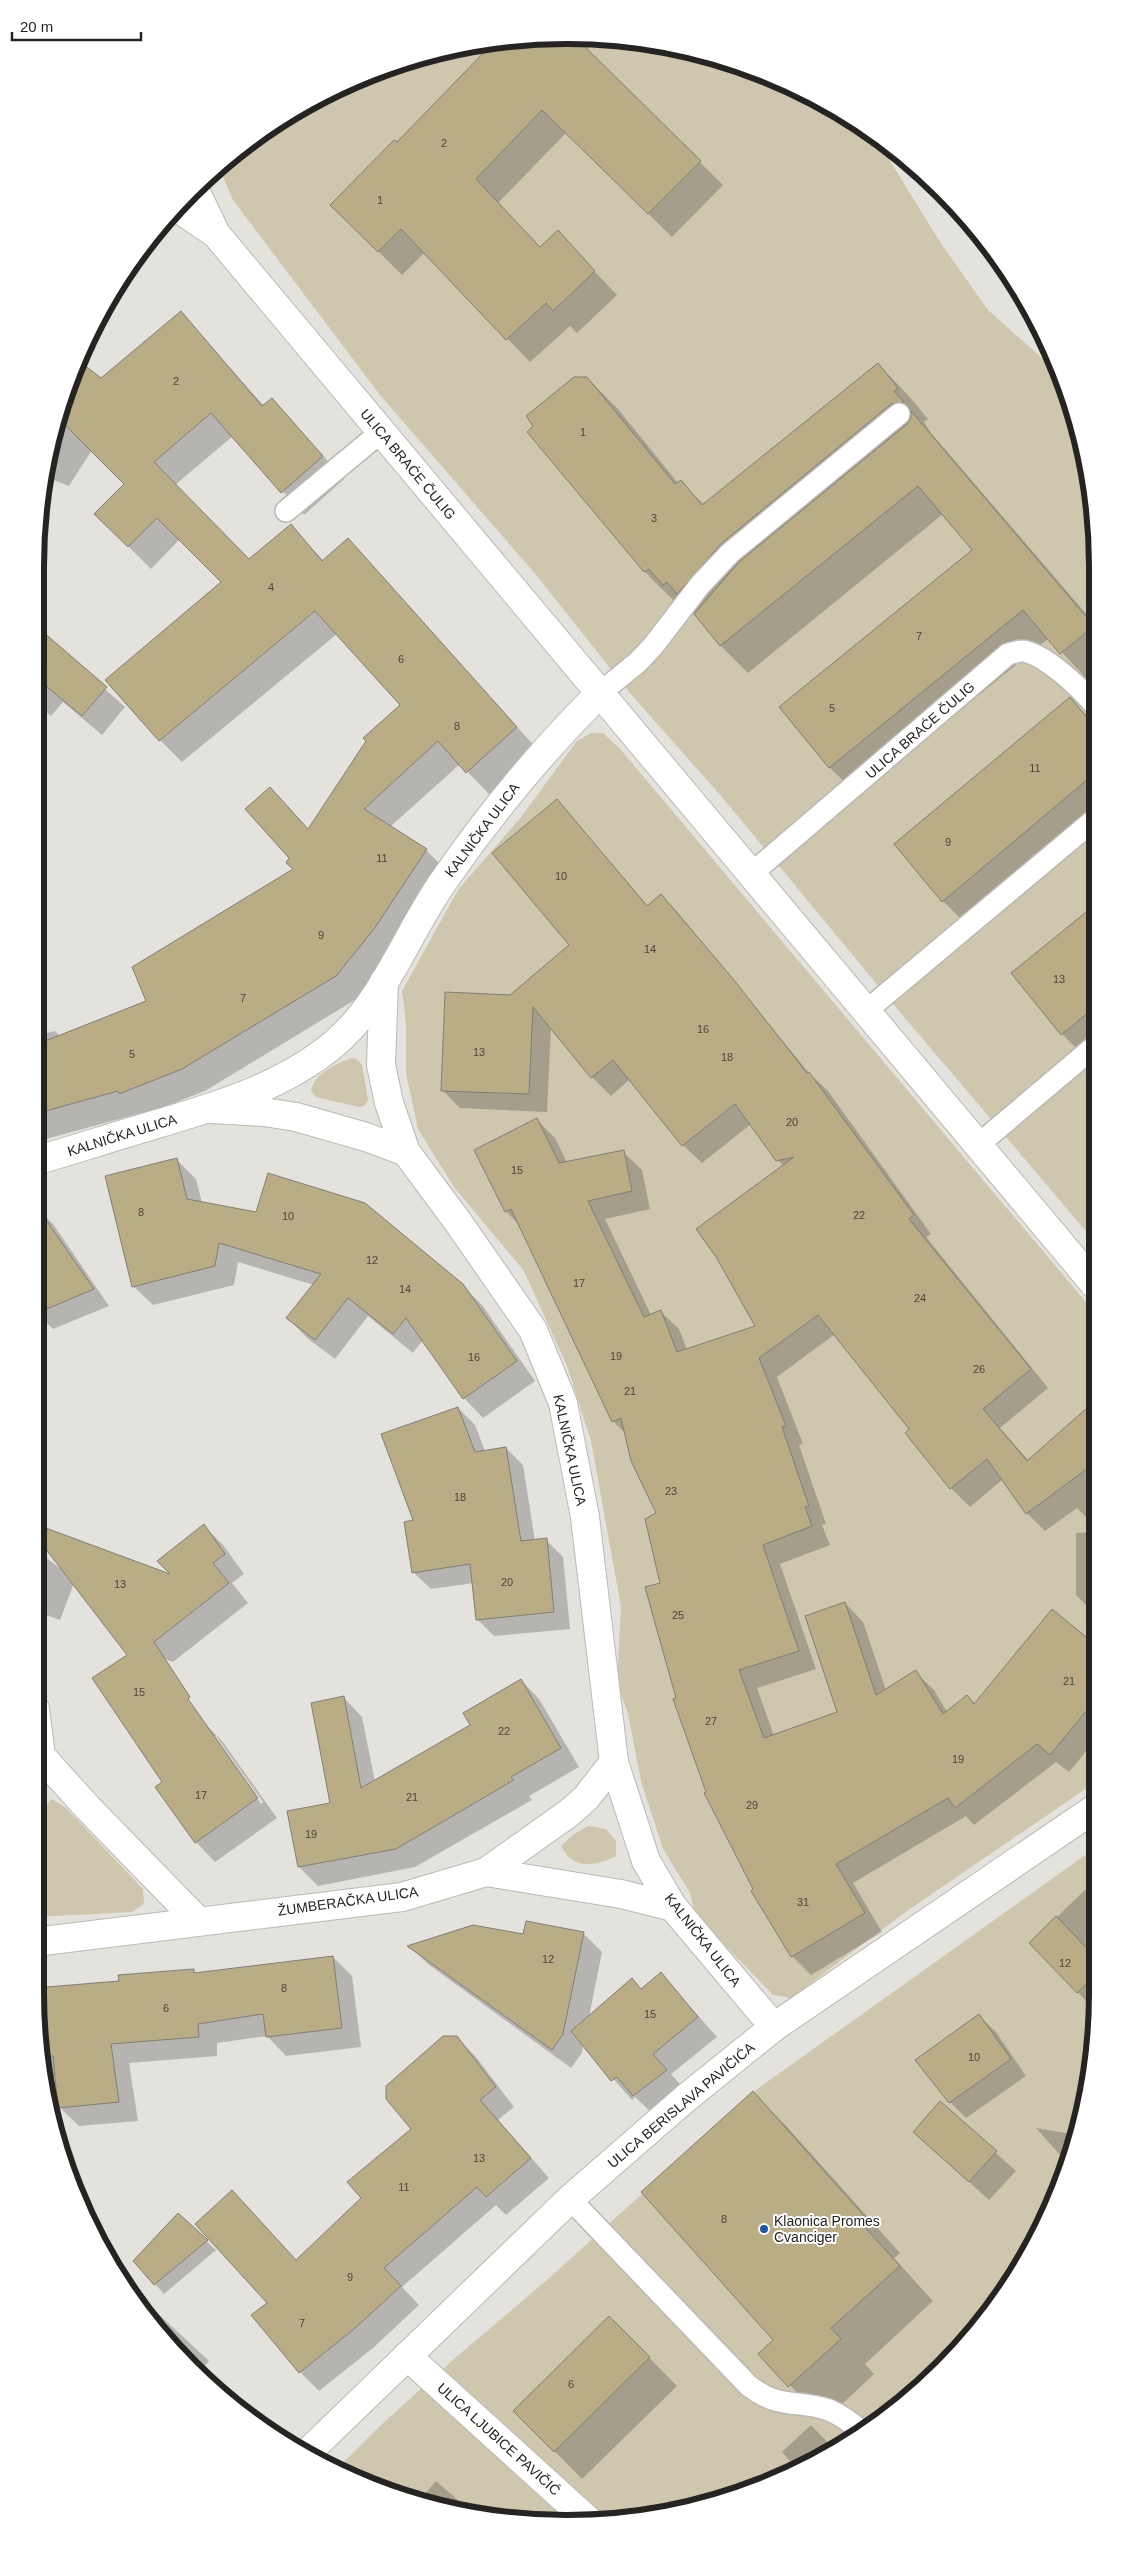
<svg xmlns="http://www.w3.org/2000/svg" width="1133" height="2559" font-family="Helvetica,sans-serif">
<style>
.green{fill:#cec6ad}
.shadow{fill:#0003;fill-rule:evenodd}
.building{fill:#baac85;stroke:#7f7e78}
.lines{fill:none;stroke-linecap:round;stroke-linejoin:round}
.service-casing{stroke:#bbb9b4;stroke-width:24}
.minor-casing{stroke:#bbb9b4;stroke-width:30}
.service{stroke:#fff;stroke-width:21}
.minor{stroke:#fff;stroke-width:28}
.poi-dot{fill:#1a57a8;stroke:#fff;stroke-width:2}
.labels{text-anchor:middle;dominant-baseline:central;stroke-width:4;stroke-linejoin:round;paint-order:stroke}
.number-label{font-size:11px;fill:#4a463b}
.street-label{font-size:14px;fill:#252422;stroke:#fff}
.poi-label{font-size:14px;fill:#252422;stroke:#fff;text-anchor:start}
.rim{fill:none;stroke:#252422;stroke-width:6}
</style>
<rect width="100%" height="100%" fill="#e4e2dc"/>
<!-- green -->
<g class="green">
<path d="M532 36 636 40 738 63 862 125 884 151 940 242 988 310 1060 374 1093 497 1096 1243 894 1005 721 796 629 692 537 576 380 395 233 200 219 168 243 145 332 90 429 53Z"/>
<path d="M591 733H603L621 750 1096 1314 1097 1781 907 1911 791 1998 773 1995 696 1915 689 1891 663 1849 641 1781 628 1714 617 1683 621 1607 591 1441 567 1366 524 1271 454 1187 418 1129 406 1073V1024L402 991 458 890 521 817 577 741Z"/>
<path d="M352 1058 357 1059 362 1065 368 1100 364 1106 359 1107 316 1097 311 1091C314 1074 336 1063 352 1058Z"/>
<path d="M52 1799 66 1808 143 1889 144 1904 132 1912 35 1917V1832L41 1811Z"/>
<path d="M588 1826 606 1829 616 1841V1856C595 1866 574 1871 561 1846L574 1834Z"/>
<path d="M1098 1846V1993L1088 2096 1070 2164 1027 2258 966 2343 917 2392 832 2453 738 2496 670 2514 566 2524 463 2514 395 2496 337 2469 381 2425 454 2359 547 2280 760 2087Z"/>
</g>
<!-- shadow -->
<g class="shadow">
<path d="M532 36 574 38 723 185 672 237 566 133 498 203 541 248 557 232 617 295 577 333 570 326 530 362 425 252 402 275 332 205 397 144Z"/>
<path d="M181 313 264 406 272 399 344 479 304 515 233 436 175 485 249 561 290 526 324 561 348 539 538 750 489 794 460 764 390 827 426 850 448 872 358 998 205 1091 143 1115 141 1113 35 1142V1036L55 1031 60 1036 147 1001 294 870 270 789 309 830 401 705 337 634 182 762 160 740 223 582 180 539 151 569 96 514 126 484 92 450 69 486 46 477 43 480 45 463 63 395 78 362 101 380Z"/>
<path d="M878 364 908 395 928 419 924 422 931 433 1094 623V687L1049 638 857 794 830 768 781 707 974 550 943 514 748 673 721 646 695 614 679 599 675 602 645 572 529 432 587 378 618 409 678 483 681 482 704 505Z"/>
<path d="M35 627 125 707 102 735 63 702 51 716 35 702Z"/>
<path d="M1070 698 1085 714 1094 717V824L970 928 943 901Z"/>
<path d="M557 801 648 906 661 895 679 914 809 1073 828 1091 931 1234 926 1237 1048 1388 1000 1428 1029 1461 1089 1408 1096 1416 1097 1522 1094 1525 1077 1508 1045 1531 1027 1513 1003 1479 970 1507 951 1488 907 1433 911 1429 835 1334 777 1377 803 1444 799 1445 826 1524 822 1525 830 1545 780 1564 816 1669 757 1688 774 1736 839 1712 845 1603 863 1622 886 1690 915 1672 934 1690 947 1712 967 1696 975 1704 1097 1647V1738L1069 1772 1056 1762 974 1825 966 1816 853 1883 882 1932 811 1975 792 1956 753 1891 755 1890 708 1792 678 1699 662 1583 657 1513 625 1433 613 1421 520 1226 506 1211 537 1120 555 1138 567 1163 623 1152 642 1170 650 1209 605 1219 651 1315 660 1311 679 1329 687 1350 757 1327 783 1166 751 1124 702 1163 683 1145 630 1079 611 1096 592 1077 551 1026 547 1112 460 1108 442 1090 511 996 571 945Z"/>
<path d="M1095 906V1056L1089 1061 1062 1034Z"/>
<path d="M177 1160 196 1179 202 1203 462 1285 482 1305 535 1381 483 1418 464 1398 423 1340 413 1353 368 1316 335 1359 307 1338 288 1318 314 1285 238 1262 234 1285 153 1305 133 1286Z"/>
<path d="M37 1208 53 1224 109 1306 53 1329 37 1313Z"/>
<path d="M458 1408 475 1425 485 1451 506 1448 523 1465 535 1541 546 1540 563 1557 570 1629 494 1636 477 1619 474 1583 431 1589 413 1572 414 1521Z"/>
<path d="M204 1526 223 1545 244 1574 232 1583 248 1603 173 1662 125 1644 74 1583 60 1620 35 1611V1549L62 1570 174 1577Z"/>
<path d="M1097 1532V1614H1095L1076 1595V1533Z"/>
<path d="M521 1680 539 1699 579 1767 529 1796 532 1800 415 1867 318 1886 299 1867 331 1804 344 1698 362 1717 375 1782 472 1725Z"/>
<path d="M202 1721 222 1741 277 1818 215 1862 196 1842 164 1782ZM213 1736H216L263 1802 261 1804Z"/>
<path d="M1088 1887 1098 1896V1996L1089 2004 1030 1943Z"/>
<path d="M583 1933 602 1952 589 2017 642 1990 661 1974 717 2037 671 2074 685 2090 653 2114 635 2097 632 2100 583 2045 582 2053 571 2068 428 1964 410 1946 524 1935Z"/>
<path d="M333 1957 352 1976 361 2047 286 2056 267 2036 217 2043V2056L129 2063 138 2121 79 2126 59 2107 56 2076 43 2077 35 1989 120 1982 193 1970 197 1974Z"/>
<path d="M979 2016 996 2032 1026 2076 966 2118 950 2102Z"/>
<path d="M457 2038 476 2057 514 2107 498 2120 549 2178 506 2215 496 2205 402 2287 419 2305 373 2348 319 2391 300 2372 269 2303 296 2261 362 2198 413 2129Z"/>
<path d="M753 2093 787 2127 900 2253 894 2258 933 2301 865 2364 874 2374 824 2421 760 2354 775 2340Z"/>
<path d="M940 2103 1016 2171 989 2200 914 2132Z"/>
<path d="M1036 2128 1077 2135 1069 2165Z"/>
<path d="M178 2214 216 2250 164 2294 135 2261Z"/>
<path d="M137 2294 209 2361 199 2373 167 2343 134 2297Z"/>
<path d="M609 2317 677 2386 582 2479 515 2411Z"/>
<path d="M811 2425 835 2450 797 2469 782 2452Z"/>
<path d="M436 2481 475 2515 418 2502Z"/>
</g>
<!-- building -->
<g class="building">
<path d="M532 36 576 38 701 161 648 214 542 110 476 179 540 247 558 230 595 271 553 311 546 303 506 340 401 229 378 252 330 205 394 140 397 142 494 42Z"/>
<path d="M181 311 262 406 272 398 323 456 281 493 211 413 154 462 249 559 291 524 322 561 348 538 517 727 466 773 438 741 364 809 427 849 374 929 336 976 182 1069 119 1094 118 1091 35 1114V1045L146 1001 132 967 293 869 286 863 289 858 245 809 270 787 308 829 366 741 363 738 400 705 315 611 159 741 105 680 221 582 157 518 128 547 94 514 124 484 57 417 63 395 79 361 101 378Z"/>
<path d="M878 363 898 388 894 391 904 402 891 404 722 543 677 594 667 582 663 585 649 569 644 572 527 432 533 426 526 416 574 377H587L675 484 681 480 702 505Z"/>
<path d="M911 411 1094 626 1060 654 1023 610 829 768 779 707 972 550 918 486 720 646 694 614 739 562 907 424 911 418Z"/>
<path d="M35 625 107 687 82 716 35 677Z"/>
<path d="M1070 697 1094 726V774L942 902 894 844Z"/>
<path d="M557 799 647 906 661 894 734 980 807 1073 809 1072 914 1215 909 1219 1031 1369 983 1409 1027 1461 1096 1400V1462L1026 1514 987 1459 950 1489 905 1433 909 1429 818 1315 759 1358 786 1426 782 1427 809 1506 805 1507 812 1526 763 1545 799 1651 739 1670 764 1738 837 1712 805 1616 845 1602 876 1695 916 1670 943 1714 967 1695 974 1704 1052 1609 1097 1646V1698L1050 1755 1037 1744 955 1808 948 1798 836 1864 865 1913 791 1957 751 1891 753 1889 704 1793 706 1792 673 1699 676 1698 645 1587 660 1583 645 1519 656 1513 631 1461 621 1418 612 1422 511 1209 505 1212 474 1150 537 1118 559 1163 624 1150 632 1191 588 1201 644 1317 661 1310 677 1352 755 1326 716 1257 696 1229 794 1157 776 1161 735 1104 682 1146 613 1060 591 1078 533 1007 529 1094 441 1091 445 992 510 995 569 945 492 853Z"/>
<path d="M1095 905V1007L1061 1035 1011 973Z"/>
<path d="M177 1158 187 1199 256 1212 268 1173 365 1203 463 1284 517 1361 463 1399 406 1318 393 1334 348 1298 315 1340 286 1318 321 1274 219 1243 215 1266 132 1287 105 1176Z"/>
<path d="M35 1204 94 1289 35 1314Z"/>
<path d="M458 1407 475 1452 506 1447 521 1541 547 1538 554 1612 476 1620 470 1564 412 1573 404 1522 413 1520 381 1434Z"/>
<path d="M35 1524 170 1574 157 1561 204 1524 225 1554 213 1563 229 1583 154 1642 190 1697 188 1699 258 1798 195 1843 155 1787 162 1782 92 1678 127 1655 35 1535Z"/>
<path d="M521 1679 561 1748 511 1777 514 1780 396 1849 298 1867 287 1811 330 1803 311 1703 344 1696 361 1788 470 1725 463 1713Z"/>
<path d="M1056 1916 1098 1960V1973L1077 1993 1029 1943Z"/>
<path d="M526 1921 584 1932 563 2034 552 2050 407 1946 473 1925 523 1934Z"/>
<path d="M333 1956 342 2028 266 2037 263 2014 198 2024 199 2037 111 2044 119 2102 58 2108 53 2056 41 2057 35 1988 119 1981 118 1975 194 1969V1973Z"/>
<path d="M661 1972 698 2017 653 2054 667 2070 633 2096 617 2077 611 2081 571 2031 632 1978 641 1989Z"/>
<path d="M979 2014 1011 2059 949 2103 915 2060Z"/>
<path d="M443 2036H457L496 2087 480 2100 531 2158 486 2197 477 2187 384 2268 401 2286 354 2329 299 2373 251 2315 267 2303 195 2224 232 2190 296 2260 361 2198 347 2182 411 2129 386 2099V2086Z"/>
<path d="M753 2091 866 2218 861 2223 900 2266 831 2328 841 2339 788 2387 758 2354 773 2340 641 2192Z"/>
<path d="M940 2101 997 2151 969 2182 913 2132Z"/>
<path d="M178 2213 208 2240 154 2285 133 2261Z"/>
<path d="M609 2316 650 2357 554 2452 513 2411Z"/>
</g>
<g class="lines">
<!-- service casing -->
<g class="service-casing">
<g id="service">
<path d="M286 511 381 432"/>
<path d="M600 693 638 662 653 646 700 585 730 553 899 414"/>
<path d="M751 874 1008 654C1013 653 1020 650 1024 651 1047 656 1079 687 1094 704"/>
<path d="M866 1011 1094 820"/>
<path d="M978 1145 1095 1046"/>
<path d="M570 2199 748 2385C779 2410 797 2399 829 2410 841 2415 852 2423 862 2432"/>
</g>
</g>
<!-- minor casing -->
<g class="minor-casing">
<g id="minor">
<path d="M195 190 216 234 1096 1286"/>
<path d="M176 207 215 233"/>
<path d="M384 982 381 1065 389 1103 406 1152"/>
<path d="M209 1109 264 1112 296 1117 366 1137 406 1152 458 1222 533 1330 563 1403 585 1517 614 1762 646 1861 673 1907 774 2027"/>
<path d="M35 1161C76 1149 116 1136 157 1124 218 1106 284 1086 334 1044 385 1001 407 932 445 879 491 812 543 750 600 693"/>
<path d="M35 1709 41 1756 88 1808 198 1921"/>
<path d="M486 1872 569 1813 586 1798 614 1762"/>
<path d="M35 1942 402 1897 486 1872 621 1894 673 1907"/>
<path d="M407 2356 590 2522"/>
<path d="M305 2455 570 2199 686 2098 774 2027 1097 1807"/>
</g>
</g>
<!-- service -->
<use href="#service" class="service"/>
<!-- minor -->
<use href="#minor" class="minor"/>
</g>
<!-- markers -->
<circle class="poi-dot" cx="764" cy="2229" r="5"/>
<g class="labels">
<!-- number labels -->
<g class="number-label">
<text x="444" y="143">2</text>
<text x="380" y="200">1</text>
<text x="176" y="381">2</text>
<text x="583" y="432">1</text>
<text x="654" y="518">3</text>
<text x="271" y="587">4</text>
<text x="919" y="636">7</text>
<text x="401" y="659">6</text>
<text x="832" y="708">5</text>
<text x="457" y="726">8</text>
<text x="1035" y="768">11</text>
<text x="948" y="842">9</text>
<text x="382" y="858">11</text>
<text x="561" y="876">10</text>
<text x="321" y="935">9</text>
<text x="650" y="949">14</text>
<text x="1059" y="979">13</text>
<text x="243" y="998">7</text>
<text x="703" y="1029">16</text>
<text x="479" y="1052">13</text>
<text x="132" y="1054">5</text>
<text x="727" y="1057">18</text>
<text x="792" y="1122">20</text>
<text x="517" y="1170">15</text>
<text x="141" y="1212">8</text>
<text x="859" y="1215">22</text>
<text x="288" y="1216">10</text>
<text x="372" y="1260">12</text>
<text x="579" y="1283">17</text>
<text x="405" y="1289">14</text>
<text x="920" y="1298">24</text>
<text x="616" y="1356">19</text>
<text x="474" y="1357">16</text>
<text x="979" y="1369">26</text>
<text x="630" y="1391">21</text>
<text x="671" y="1491">23</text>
<text x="460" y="1497">18</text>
<text x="507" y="1582">20</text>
<text x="120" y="1584">13</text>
<text x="678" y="1615">25</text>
<text x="1069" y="1681">21</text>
<text x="139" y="1692">15</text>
<text x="711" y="1721">27</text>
<text x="504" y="1731">22</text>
<text x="958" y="1759">19</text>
<text x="201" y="1795">17</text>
<text x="412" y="1797">21</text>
<text x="752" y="1805">29</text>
<text x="311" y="1834">19</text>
<text x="803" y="1902">31</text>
<text x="548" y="1959">12</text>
<text x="1065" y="1963">12</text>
<text x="284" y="1988">8</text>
<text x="166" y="2008">6</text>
<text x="650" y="2014">15</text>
<text x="974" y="2057">10</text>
<text x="479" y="2158">13</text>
<text x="404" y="2187">11</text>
<text x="724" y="2219">8</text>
<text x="350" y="2277">9</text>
<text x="302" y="2323">7</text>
<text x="571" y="2384">6</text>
</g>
<!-- street labels -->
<g class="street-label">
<text transform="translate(408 464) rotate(50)">ULICA BRAĆE ČULIG</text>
<text transform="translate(920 730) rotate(-41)">ULICA BRAĆE ČULIG</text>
<text transform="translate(482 830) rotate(-53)">KALNIČKA ULICA</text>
<text transform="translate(122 1135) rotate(-17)">KALNIČKA ULICA</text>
<text transform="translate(570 1450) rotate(78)">KALNIČKA ULICA</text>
<text transform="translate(348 1901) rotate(-8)">ŽUMBERAČKA ULICA</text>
<text transform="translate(703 1940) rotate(52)">KALNIČKA ULICA</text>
<text transform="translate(681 2105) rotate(-40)">ULICA BERISLAVA PAVIČIĆA</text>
<text transform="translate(499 2439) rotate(42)">ULICA LJUBICE PAVIČIĆ</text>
</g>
<!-- poi labels -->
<g class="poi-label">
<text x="774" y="2221">Klaonica Promes<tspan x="774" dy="16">Cvanciger</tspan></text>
</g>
</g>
<!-- crop -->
<path d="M0 0H1133V2559H0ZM566 44H567A522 522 0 0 1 1089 566V1993A522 522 0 0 1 567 2515H566A522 522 0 0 1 44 1993V566A522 522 0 0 1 566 44Z" fill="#fff" fill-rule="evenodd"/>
<path class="rim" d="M566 44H567A522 522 0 0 1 1089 566V1993A522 522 0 0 1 567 2515H566A522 522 0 0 1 44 1993V566A522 522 0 0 1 566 44Z"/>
<!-- scale -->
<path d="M12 32v8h129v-8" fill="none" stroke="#252422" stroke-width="2.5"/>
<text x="20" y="32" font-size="15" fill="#252422" stroke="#ffffff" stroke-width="4" paint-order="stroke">20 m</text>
</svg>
